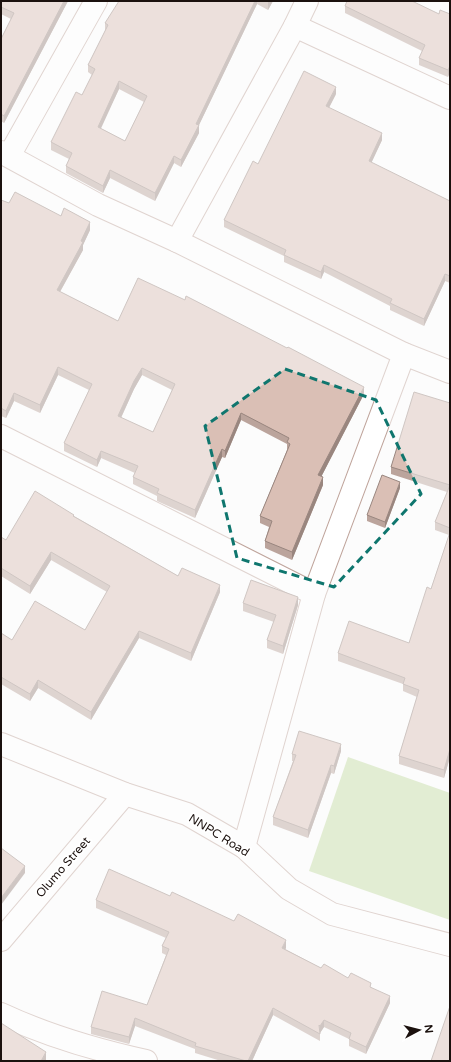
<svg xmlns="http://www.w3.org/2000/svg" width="451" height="1062" font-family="'Varela Round',sans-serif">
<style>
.green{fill:#c3dba2}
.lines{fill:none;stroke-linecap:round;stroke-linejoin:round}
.minor-casing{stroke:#bfa49b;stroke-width:24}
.minor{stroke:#fff;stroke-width:22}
.wall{fill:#bba49c;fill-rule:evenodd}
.shaded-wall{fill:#99867f}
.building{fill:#dabfb5;stroke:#99867f;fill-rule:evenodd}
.marked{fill:none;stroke:#0f766e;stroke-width:3;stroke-dasharray:8 5;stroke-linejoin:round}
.labels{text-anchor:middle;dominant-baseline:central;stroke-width:4;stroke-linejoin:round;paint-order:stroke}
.street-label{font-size:12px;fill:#1b110e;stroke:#fff}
</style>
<rect width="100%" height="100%" fill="#fcfcfc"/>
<!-- green -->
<path class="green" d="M348 757 450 793V920L309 871Z"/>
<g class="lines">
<!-- minor casing -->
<g class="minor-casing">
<g id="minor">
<path d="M295 26 450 98"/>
<path d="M1 152 98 205 177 241 404 354 450 372"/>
<path d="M9 156 96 1"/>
<path d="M177 241 295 26 307 1"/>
<path d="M1 436 314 594"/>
<path d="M1 744 125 794 187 814 244 847 289 889 332 914 450 945"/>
<path d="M244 847 314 594 404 354"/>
<path d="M1 940 125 794"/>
<path d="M1 1014C48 1036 96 1050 146 1061"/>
</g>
</g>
<!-- minor -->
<use href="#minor" class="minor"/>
</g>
<!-- wall -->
<g class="wall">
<path d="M1 1H68L4 123 1 121V39L11 19 1 14Z"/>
<path d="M132 1H273L268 10 257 4 199 125V133L181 167 174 163 155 201 110 178 103 193 66 173V166L69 159 51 150V142L82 95 92 75 88 72V65L105 31V23ZM119 89 144 102 125 141 100 128Z"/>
<path d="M345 6 439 14H450L448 77 419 65V58L422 51 345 13Z"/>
<path d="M336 94 329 108 382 140 371 163 450 201V283L445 281 424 326 390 310V306L324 272 321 279 284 262V256L224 227V220L258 164Z"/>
<path d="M1 200 9 203 61 216 90 230 83 245V250L60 292 118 321 364 394 321 477 323 485 292 560 265 548V541L269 527 260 523V516L287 450V444L241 420 225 458 222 457 195 518 157 501V496L133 484V477L135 473 101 458 97 467 64 451V443L89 390 58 375 40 413 14 401 6 418 1 416ZM142 375 172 390 153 432 121 418 134 389Z"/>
<path d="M450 403V757L444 778 399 764V756L417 697 403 691V684L338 661V653L409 643 431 589 449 535 435 530V522L447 492 391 474V467Z"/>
<path d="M400 488 385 528 367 521V515Z"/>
<path d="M74 516 178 576 220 592 191 661 139 638 91 720 38 688 30 701 1 684V633L12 640 85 630 107 592 51 560 30 594 1 576V537L6 540Z"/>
<path d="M243 603 298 605 283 654 267 648V640L274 622 243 611Z"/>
<path d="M341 751 334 774 331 773 308 838 273 825V817L293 761H292V754Z"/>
<path d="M96 900 286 948 285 949 321 968 371 987 390 1003 366 1054 349 1046V1039L324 1027 320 1033V1041L273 1015 252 1061H221L195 1053V1049L135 1026 129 1044 91 1034V1027L147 1005 166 955 162 953V946L166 938 96 908Z"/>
</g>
<!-- shaded-wall -->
<g class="shaded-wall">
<path d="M64 1H68L4 123V116Z"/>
<path d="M255 1H257V4L199 125V133L181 167V160L196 124Z"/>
<path d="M269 1H273L268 10V2Z"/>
<path d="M450 66V73L448 77V70Z"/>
<path d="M119 81V89L98 135V127Z"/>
<path d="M336 87V94L326 113V106Z"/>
<path d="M382 133V140L369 168V161Z"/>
<path d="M174 156V163L155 201V193Z"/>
<path d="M110 170V178L103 193V186Z"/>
<path d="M90 222V230L83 245V250L57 297V290Z"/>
<path d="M324 265V272L321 279V272Z"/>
<path d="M445 274V281L424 326V319Z"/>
<path d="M58 367V375L40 413V405Z"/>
<path d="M142 368V375L134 389 118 424V416L134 381Z"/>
<path d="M364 387V394L318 483V475Z"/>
<path d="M14 393V401L6 418V411Z"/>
<path d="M241 413V420L225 458V451Z"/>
<path d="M222 449V457L195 518V510Z"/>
<path d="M101 451V458L97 467V460Z"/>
<path d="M323 477V485L292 560V552Z"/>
<path d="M400 482V488L385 528V522Z"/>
<path d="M51 552V560L30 594V586Z"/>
<path d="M220 585V592L191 661V653Z"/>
<path d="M298 597V605L283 654V646Z"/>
<path d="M139 631V638L91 720V712Z"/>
<path d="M38 680V688L30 701V694Z"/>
<path d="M341 744V751L334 774V766Z"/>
<path d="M450 749V757L444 778V770Z"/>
<path d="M331 765V773L308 838V830Z"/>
<path d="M25 866V873L1 905V898Z"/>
<path d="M286 940V948L282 955V948Z"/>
<path d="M390 996V1003L366 1054V1047Z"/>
<path d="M273 1008V1015L252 1061H248Z"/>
<path d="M135 1018V1026L129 1044V1037Z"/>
<path d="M324 1020V1027L320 1033V1026Z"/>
<path d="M46 1052V1061H41Z"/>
</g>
<!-- building -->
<g class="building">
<path d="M1 1H64L4 116 1 114V39L14 13 1 7Z"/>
<path d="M119 1H130L131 2 132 1H255L196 124 199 125 181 160 174 156 155 193 110 170 103 186 66 166 72 153 51 142 76 92 82 95 95 69 88 65 108 25 105 23ZM119 81 147 96 125 141 98 127Z"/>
<path d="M347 1H412L439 14 440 10 450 14V66L448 70 419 58 425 45 345 6Z"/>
<path d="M304 71 336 87 326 106 382 133 369 161 450 201V276L445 274 424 319 390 303 392 299 324 265 321 272 284 255 286 250 224 220 253 161 258 164Z"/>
<path d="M15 192 61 216 64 208 90 222 81 241 83 242 57 290 118 321 138 278 185 300 186 296 287 348 288 347 364 387 318 475 323 477 292 552 265 541 272 521 260 516 290 444 287 442 289 438 241 413 225 451 222 449 195 510 157 493 159 489 133 477 138 466 101 451 97 460 64 443 92 384 58 367 40 405 14 393 6 411 1 408V200L9 203ZM142 368 175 384 153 432 118 416 134 381Z"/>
<path d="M414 392 450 403V528L435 522 450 485 391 467Z"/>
<path d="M382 475 400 482 385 522 367 515Z"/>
<path d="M35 491 74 515 73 516 178 576 182 568 220 585 191 653 139 631 91 712 38 680 30 694 1 677V633L12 640 35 601 85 630 110 586 51 552 30 586 1 568V537L6 540Z"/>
<path d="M450 532V749L444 770 399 756 419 690 403 684 405 678 338 653 349 621 409 643 427 587 431 589Z"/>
<path d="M251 580 298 597 283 646 267 640 276 615 243 603Z"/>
<path d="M299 731 341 744 334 766 331 765 308 830 273 817 296 755 292 754Z"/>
<path d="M1 848 25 866 1 898Z"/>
<path d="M109 869 170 896 172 892 234 921 238 914 286 940 282 948 321 968 324 964 348 978 351 973 371 983 370 987 390 996 366 1047 349 1039 351 1033 324 1020 320 1026 319 1025 320 1034 273 1008 248 1061H246L195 1046 196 1043 135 1018 129 1037 91 1027 102 991 147 1005 169 949 162 946 169 932 96 900Z"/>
<path d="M450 1006V1061H431Z"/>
<path d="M1 1023 46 1052 41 1061H1Z"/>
</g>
<!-- marked area -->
<path d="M0 0H451V1062H0ZM285 369 376 400 421 494 334 587 237 558 205 426Z" fill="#fcfcfc" fill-opacity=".55" fill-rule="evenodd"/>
<path class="marked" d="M285 369 376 400 421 494 334 587 237 558 205 426Z"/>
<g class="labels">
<!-- street labels -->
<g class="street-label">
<text transform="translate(219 835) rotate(32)">NNPC Road</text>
<text transform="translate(63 867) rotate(-49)">Olumo Street</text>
</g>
</g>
<!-- border -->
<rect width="451" height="1062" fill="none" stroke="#1b110e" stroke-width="4"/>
<!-- north arrow -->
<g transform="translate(419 1030) rotate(83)" stroke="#ffffff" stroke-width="3" paint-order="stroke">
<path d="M0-3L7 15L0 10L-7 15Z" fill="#1b110e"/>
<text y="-6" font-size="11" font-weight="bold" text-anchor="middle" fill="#1b110e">N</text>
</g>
</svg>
